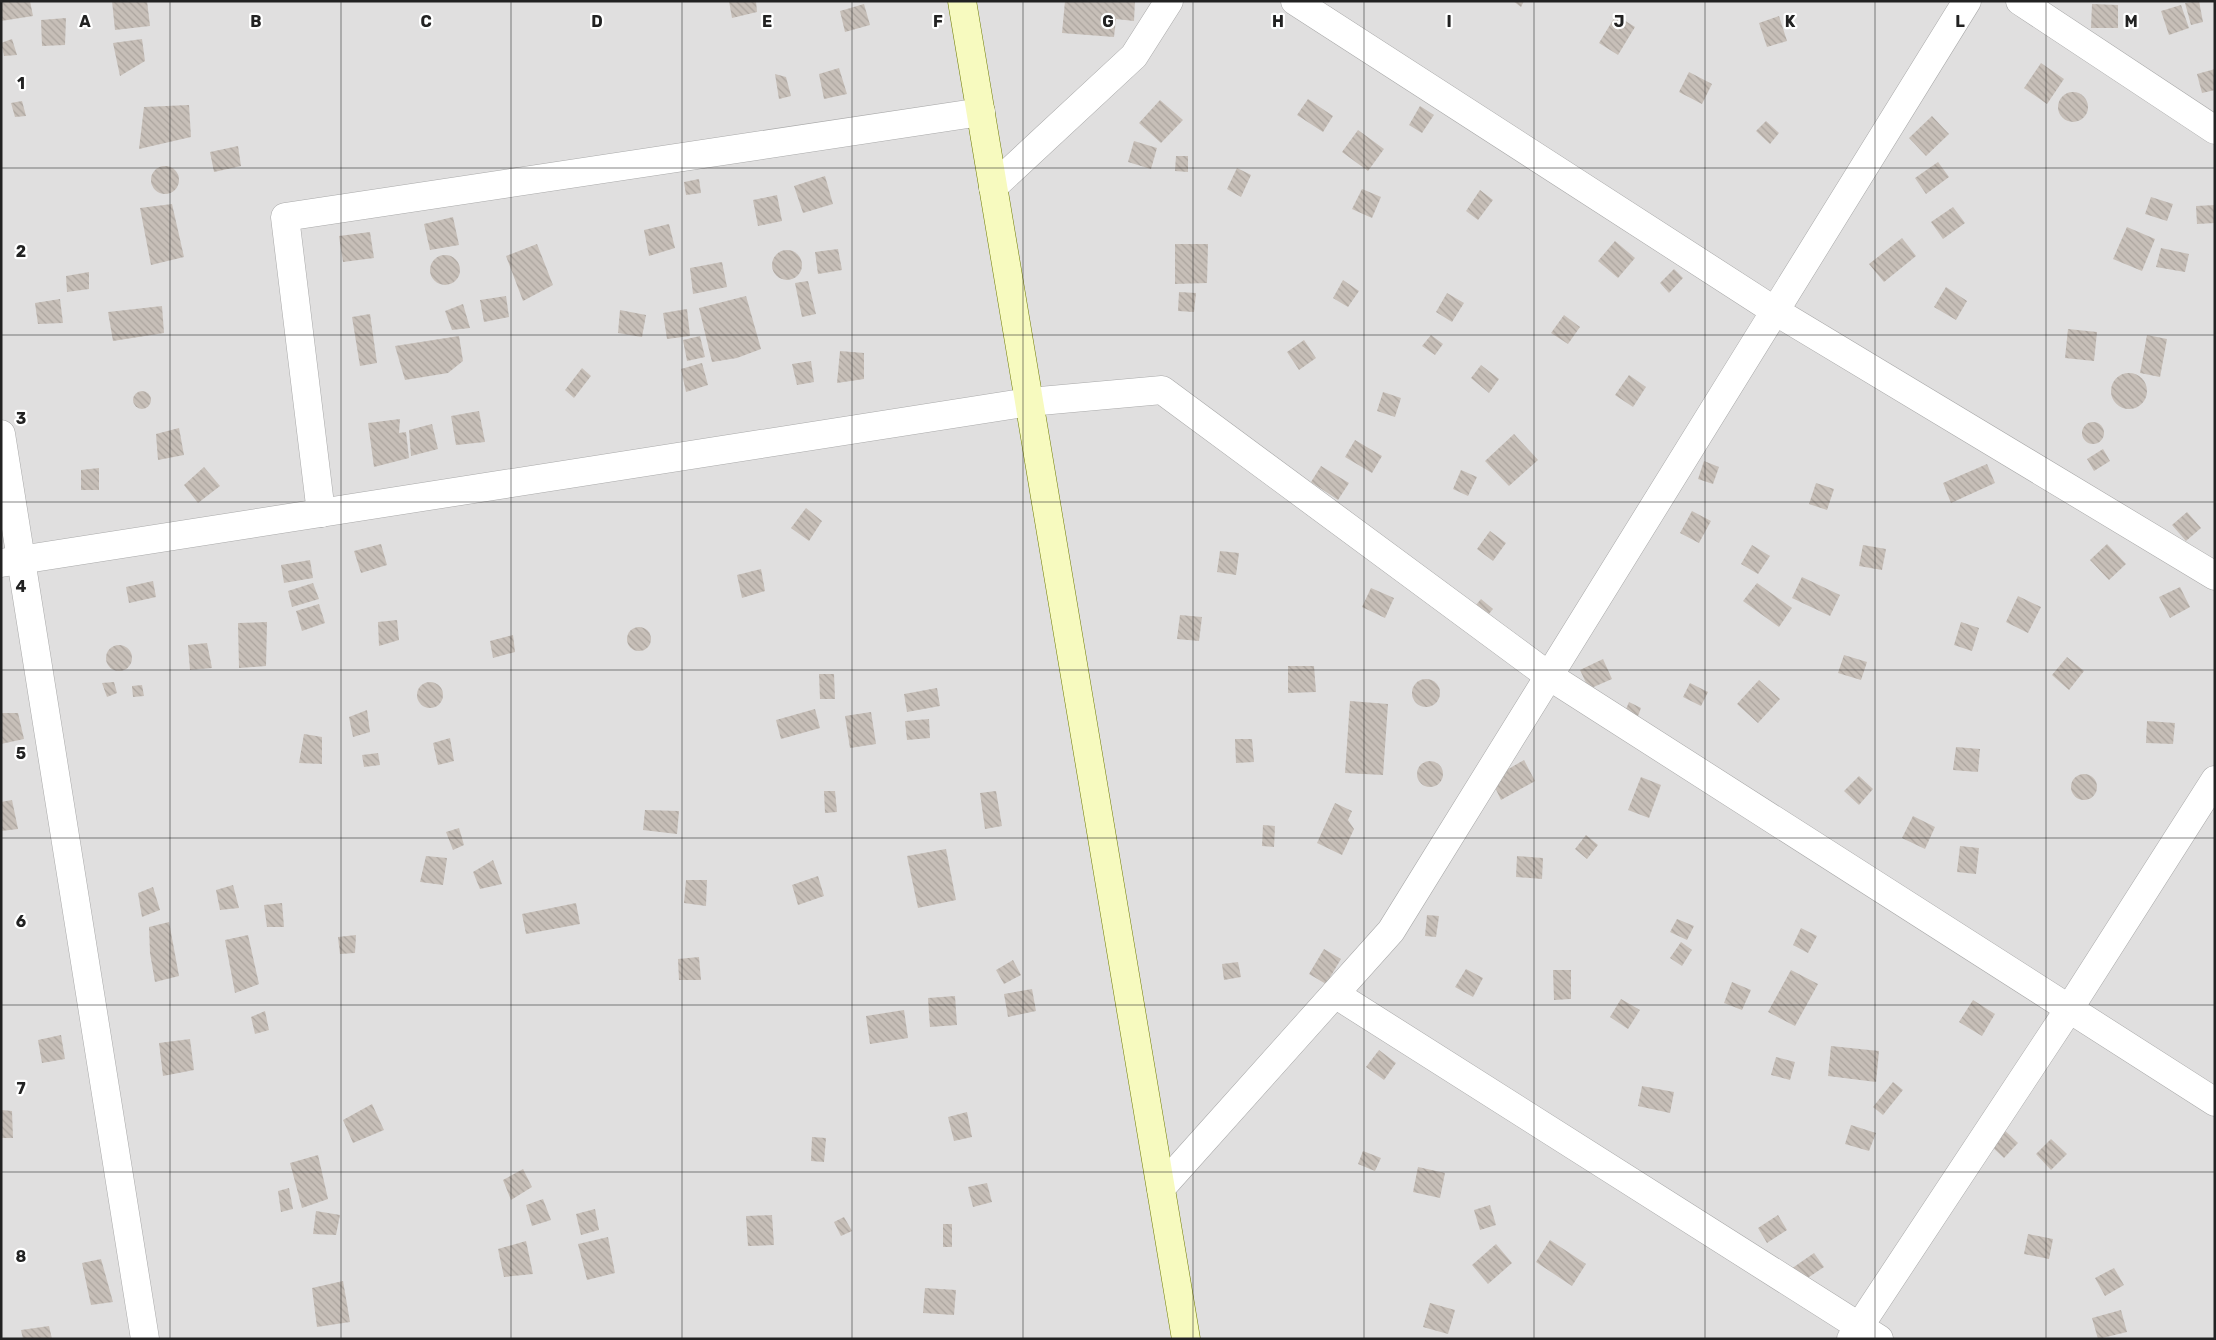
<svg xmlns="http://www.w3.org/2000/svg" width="2216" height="1340" font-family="Rubik,sans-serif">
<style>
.residential{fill:#e0dfdf}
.building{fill:url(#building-back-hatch)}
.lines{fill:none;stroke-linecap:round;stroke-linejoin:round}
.street-casing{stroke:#a9a9a9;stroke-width:29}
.secondary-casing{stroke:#707d05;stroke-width:29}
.street{stroke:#fff;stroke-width:28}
.secondary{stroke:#f7fabf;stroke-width:28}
.grid{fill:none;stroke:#222;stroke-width:1;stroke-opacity:0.55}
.grid-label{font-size:16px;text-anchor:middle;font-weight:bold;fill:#222;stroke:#fff;stroke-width:4.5;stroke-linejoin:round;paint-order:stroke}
</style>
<defs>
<pattern id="building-back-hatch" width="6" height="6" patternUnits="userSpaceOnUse" patternTransform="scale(1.25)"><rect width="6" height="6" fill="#c7bfb8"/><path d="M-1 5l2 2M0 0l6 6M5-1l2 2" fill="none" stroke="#aba49e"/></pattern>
</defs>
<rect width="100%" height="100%" fill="#f2efe9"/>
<!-- residential -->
<rect class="residential" x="1" y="1" width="2214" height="1338"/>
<!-- building -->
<g class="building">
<path d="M1 1H30L33 16 1 21Z"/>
<path d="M112 1H147L150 26 115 30Z"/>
<path d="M729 1H756L757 12 732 18Z"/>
<path d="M1065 1H1135L1134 21 1116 19 1114 37 1062 33Z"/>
<path d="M1513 1H1524L1521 7Z"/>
<path d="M2199 1 2203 22 2191 25 2185 3Z"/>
<path d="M864 4 870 25 845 32 840 11Z"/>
<path d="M2092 4 2118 5V28H2091Z"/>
<path d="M2181 5 2189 28 2169 35 2161 11Z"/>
<path d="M1616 15 1635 27 1618 55 1599 43Z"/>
<path d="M1779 16 1787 41 1767 47 1759 23Z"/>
<path d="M66 18 65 45 42 46 41 20Z"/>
<path d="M12 39 17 55 4 56 1 43Z"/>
<path d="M142 39 145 61 120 76 113 43Z"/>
<path d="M2041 63 2064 79 2047 104 2024 88Z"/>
<path d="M839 68 847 94 824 99 819 74Z"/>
<path d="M2215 69V90L2202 93 2197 74Z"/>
<path d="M1689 72 1712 84 1702 104 1679 92Z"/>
<path d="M775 74 786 77 791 96 779 99Z"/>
<circle cx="2073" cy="107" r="15"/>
<path d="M1308 99 1333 116 1323 132 1297 115Z"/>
<path d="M1160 100 1183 120 1161 143 1139 123Z"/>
<path d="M22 101 26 116 15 117 11 103Z"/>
<path d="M189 105 191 137 139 149 144 107Z"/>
<path d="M1420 106 1434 115 1422 133 1409 125Z"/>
<path d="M1932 116 1949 134 1926 156 1909 138Z"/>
<path d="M1766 121 1779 133 1770 144 1756 131Z"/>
<path d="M1358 130 1384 149 1368 171 1342 152Z"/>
<path d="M1134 141 1157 148 1151 169 1128 162Z"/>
<path d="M238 146 241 166 214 172 210 152Z"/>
<path d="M1176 156H1188V172L1175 171Z"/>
<path d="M1938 162 1949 177 1926 194 1915 178Z"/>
<circle cx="165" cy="180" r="14"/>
<path d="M1237 168 1251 175 1241 197 1227 189Z"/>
<path d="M825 176 833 204 803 213 794 186Z"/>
<path d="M699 179 701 193 686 195 684 182Z"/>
<path d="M1362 189 1381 197 1372 218 1352 209Z"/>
<path d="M1480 190 1493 200 1478 220 1466 211Z"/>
<path d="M777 195 782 221 758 226 753 200Z"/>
<path d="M2151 197 2173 204 2167 221 2145 214Z"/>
<path d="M172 204 184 257 151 265 140 208Z"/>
<path d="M2215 205V223L2197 224 2196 206Z"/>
<path d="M1953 207 1965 223 1943 239 1931 222Z"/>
<path d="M453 217 459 245 430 250 424 224Z"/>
<path d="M669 224 675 248 649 256 644 230Z"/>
<path d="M2127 227 2155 239 2142 271 2113 259Z"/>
<path d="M370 232 374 258 343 262 339 236Z"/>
<path d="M1902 238 1916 256 1884 282 1869 264Z"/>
<path d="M1615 241 1635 258 1618 278 1598 261Z"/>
<path d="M537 244 553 285 523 301 506 256Z"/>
<path d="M1175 244H1208L1207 283 1175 284Z"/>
<path d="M2161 248 2189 254 2185 272 2156 267Z"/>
<path d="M838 249 842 270 818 274 815 252Z"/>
<circle cx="787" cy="265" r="15"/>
<circle cx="445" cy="270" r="15"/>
<path d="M722 262 727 287 693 294 690 268Z"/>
<path d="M1674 269 1683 278 1669 293 1660 283Z"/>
<path d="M89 272V289L67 292 66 276Z"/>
<path d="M1343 280 1359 291 1348 307 1333 298Z"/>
<path d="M808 281 816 314 802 317 795 283Z"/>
<path d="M1946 287 1967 301 1956 320 1934 307Z"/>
<path d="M1179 292 1196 293 1194 312 1178 311Z"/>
<path d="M1447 293 1464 303 1452 322 1436 312Z"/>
<path d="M506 296 509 317 484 322 480 300Z"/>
<path d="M746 296 761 349 737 358 712 362 699 308Z"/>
<path d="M60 299 63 323 38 324 35 303Z"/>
<path d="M463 304 470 328 452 330 445 311Z"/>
<path d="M162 306 164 333 113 341 108 312Z"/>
<path d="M687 309 690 336 667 339 663 313Z"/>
<path d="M620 310 646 315 642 337 618 333Z"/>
<path d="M370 314 377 363 360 366 352 317Z"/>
<path d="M1564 315 1580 327 1568 344 1551 333Z"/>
<path d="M2068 329 2097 332 2094 361 2065 358Z"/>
<path d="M1431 335 1443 344 1435 355 1422 346Z"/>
<path d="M2147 335 2167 339 2160 377 2140 373Z"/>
<path d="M459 336 463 361 448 373 405 380 395 346Z"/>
<path d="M700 336 705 357 687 361 683 340Z"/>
<path d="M1304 340 1316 358 1299 370 1287 352Z"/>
<path d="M840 351 864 353V379L837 383Z"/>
<path d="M811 361 814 382 797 385 792 364Z"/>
<path d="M702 363 708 385 686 392 681 369Z"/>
<path d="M1481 365 1499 379 1489 393 1471 378Z"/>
<path d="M582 368 591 376 574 398 565 390Z"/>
<circle cx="2129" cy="391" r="18"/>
<path d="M1629 375 1646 387 1633 407 1615 395Z"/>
<circle cx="142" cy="400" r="9"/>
<path d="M1383 392 1401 398 1395 417 1377 411Z"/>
<path d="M479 411 485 442 456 445 451 416Z"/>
<path d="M400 419 399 433 406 432 409 458 374 467 368 423Z"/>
<circle cx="2093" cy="433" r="11"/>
<path d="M432 424 438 449 411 456 409 430Z"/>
<path d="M179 428 184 455 158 460 156 434Z"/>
<path d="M1514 434 1538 460 1509 486 1485 461Z"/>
<path d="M1355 440 1382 456 1372 473 1345 457Z"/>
<path d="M2103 449 2110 461 2094 471 2087 459Z"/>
<path d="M1704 461 1719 467 1713 484 1698 479Z"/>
<path d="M1987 464 1995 483 1951 503 1943 483Z"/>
<path d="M1321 466 1349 483 1338 500 1311 482Z"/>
<path d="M204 467 220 486 198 503 184 485Z"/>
<path d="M99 468V490H81V470Z"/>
<path d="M1461 470 1477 477 1468 496 1453 489Z"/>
<path d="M1816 483 1834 489 1827 510 1809 504Z"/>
<path d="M806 508 822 521 809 541 791 528Z"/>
<path d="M1692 511 1711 521 1699 543 1680 533Z"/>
<path d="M2187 512 2201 528 2186 541 2172 525Z"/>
<path d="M1490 531 1506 543 1493 561 1477 549Z"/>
<path d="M381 544 387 565 361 573 354 551Z"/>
<path d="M2107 544 2126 564 2109 580 2090 560Z"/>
<path d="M1752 545 1770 556 1758 574 1741 564Z"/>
<path d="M1863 545 1886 549 1882 570 1859 566Z"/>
<path d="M1220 551 1239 553 1236 575 1217 572Z"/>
<path d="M310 560 313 578 284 583 281 565Z"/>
<path d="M761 569 765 591 742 598 737 575Z"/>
<path d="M1802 577 1840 595 1830 616 1792 598Z"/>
<path d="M153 581 156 597 129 603 126 587Z"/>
<path d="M313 583 319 599 292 607 288 591Z"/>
<path d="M1757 583 1792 608 1779 627 1743 601Z"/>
<path d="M2180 587 2190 607 2170 618 2159 597Z"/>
<path d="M1371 588 1394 598 1385 618 1362 607Z"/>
<path d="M2018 596 2041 607 2028 633 2006 622Z"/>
<path d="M1481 599 1493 609 1483 621 1471 611Z"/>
<path d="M319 604 325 623 302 631 296 611Z"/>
<path d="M1180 615 1202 617 1199 641 1177 639Z"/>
<path d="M397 620 399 640 379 646 378 622Z"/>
<path d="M267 622 266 666 239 668 238 623Z"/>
<path d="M1961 622 1979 628 1972 651 1954 645Z"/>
<circle cx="639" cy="639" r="12"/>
<path d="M513 635 515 652 493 658 490 641Z"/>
<path d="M207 643 212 668 190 670 188 645Z"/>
<circle cx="119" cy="658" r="13"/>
<path d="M1844 655 1867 662 1861 680 1838 673Z"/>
<path d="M2067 657 2084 671 2069 690 2052 675Z"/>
<path d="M1603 659 1612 679 1589 689 1580 670Z"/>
<path d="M1288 666H1314L1316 692 1288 693Z"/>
<path d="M819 674H834L835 699H820Z"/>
<circle cx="1426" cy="693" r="14"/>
<path d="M1759 680 1780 699 1758 723 1737 704Z"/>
<circle cx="430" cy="695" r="13"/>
<path d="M114 682 117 693 107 697 102 683Z"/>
<path d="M1690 683 1708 692 1701 706 1683 697Z"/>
<path d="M142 685 144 696 133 697 132 686Z"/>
<path d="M937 688 940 706 907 712 904 694Z"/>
<path d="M1350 701 1388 704 1383 775 1345 773Z"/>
<path d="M1629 702 1641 708 1634 727 1621 721Z"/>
<path d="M815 709 820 728 781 739 776 720Z"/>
<path d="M367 710 370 732 353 737 349 717Z"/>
<path d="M871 712 876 744 850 748 845 716Z"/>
<path d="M1 713H18L24 739 1 744Z"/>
<path d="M929 719 930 738 907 740 905 721Z"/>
<path d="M2147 721 2175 723 2173 744 2146 743Z"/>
<path d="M304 734 322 737V764L299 763Z"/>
<path d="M450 738 454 761 438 765 433 743Z"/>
<path d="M1235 739H1252L1254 762 1236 763Z"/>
<path d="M1956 747 1980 749 1978 772 1953 770Z"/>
<path d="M378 753 380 765 364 767 362 755Z"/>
<path d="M1524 760 1535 781 1501 800 1491 779Z"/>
<circle cx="1430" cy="774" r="13"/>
<circle cx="2084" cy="787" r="13"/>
<path d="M1859 776 1873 789 1859 805 1844 791Z"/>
<path d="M1641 777 1661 785 1649 818 1628 810Z"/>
<path d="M824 791H835L837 812 825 813Z"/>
<path d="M996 791 1002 826 985 829 980 793Z"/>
<path d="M12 800 18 829 1 831V802Z"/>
<path d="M1335 803 1352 811 1348 820 1354 829 1342 855 1317 843Z"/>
<path d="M645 810 679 811 677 834 643 830Z"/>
<path d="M1913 816 1935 827 1925 849 1902 838Z"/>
<path d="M1263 825 1275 826 1274 847 1262 846Z"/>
<path d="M459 828 464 845 453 850 446 832Z"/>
<path d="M1586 835 1598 845 1587 859 1575 849Z"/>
<path d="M1960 846 1979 848 1976 874 1957 872Z"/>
<path d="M946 849 956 900 918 908 907 856Z"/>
<path d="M426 856 447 858 443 885 420 882Z"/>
<path d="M1517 856 1543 858 1542 879 1516 877Z"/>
<path d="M493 860 502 884 480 889 473 872Z"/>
<path d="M818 876 824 896 798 905 792 885Z"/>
<path d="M686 880H707L706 906 684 903Z"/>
<path d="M233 885 239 908 220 910 216 890Z"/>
<path d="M153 887 160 910 142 917 138 893Z"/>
<path d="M282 903 284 927H267L264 905Z"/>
<path d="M576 903 580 924 526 934 522 914Z"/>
<path d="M1427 915 1439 916 1436 937 1425 936Z"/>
<path d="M1677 919 1694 926 1687 940 1670 932Z"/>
<path d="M169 922 179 976 155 982 150 953 149 927Z"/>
<path d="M1801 928 1817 936 1808 953 1793 945Z"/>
<path d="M248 935 259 984 235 993 225 940Z"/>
<path d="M356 935 355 953 340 954 338 937Z"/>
<path d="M1681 942 1692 950 1682 966 1670 958Z"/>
<path d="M1324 949 1341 959 1326 984 1309 974Z"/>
<path d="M699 957 701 980H679L678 959Z"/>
<path d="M1013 960 1021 975 1004 984 996 970Z"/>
<path d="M1238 962 1241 977 1224 980 1222 964Z"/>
<path d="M1466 969 1483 978 1473 997 1455 987Z"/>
<path d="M1553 970H1571V999L1554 1000Z"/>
<path d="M1791 970 1818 984 1795 1026 1768 1012Z"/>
<path d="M1732 982 1751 990 1742 1010 1724 1003Z"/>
<path d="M1032 989 1036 1011 1008 1017 1004 994Z"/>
<path d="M955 996 957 1025 930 1027 928 998Z"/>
<path d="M1621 999 1640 1010 1628 1029 1610 1017Z"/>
<path d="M1973 1000 1995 1014 1982 1036 1959 1022Z"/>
<path d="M904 1010 908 1038 870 1044 866 1016Z"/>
<path d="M265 1011 269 1030 255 1034 251 1017Z"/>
<path d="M61 1035 65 1059 42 1063 38 1040Z"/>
<path d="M190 1039 194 1070 163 1076 159 1043Z"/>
<path d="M1831 1046 1879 1051 1876 1082 1828 1076Z"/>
<path d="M1379 1050 1396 1063 1384 1080 1366 1067Z"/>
<path d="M1776 1057 1795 1062 1790 1080 1771 1075Z"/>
<path d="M1893 1082 1903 1090 1883 1115 1873 1107Z"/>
<path d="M1642 1086 1674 1092 1670 1113 1638 1106Z"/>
<path d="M372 1104 384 1130 353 1143 343 1120Z"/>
<path d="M1 1110 12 1111 13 1138H1Z"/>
<path d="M967 1112 972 1137 954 1141 948 1117Z"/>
<path d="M1851 1125 1876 1133 1869 1151 1845 1144Z"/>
<path d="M1999 1125 2018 1143 2004 1158 1986 1141Z"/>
<path d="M812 1137 826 1138 824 1162 811 1161Z"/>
<path d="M2051 1139 2067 1154 2051 1170 2036 1154Z"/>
<path d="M1363 1151 1381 1158 1375 1171 1358 1164Z"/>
<path d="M318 1155 328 1199 302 1208 290 1163Z"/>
<path d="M1418 1167 1445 1173 1440 1198 1413 1192Z"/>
<path d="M523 1169 532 1187 511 1200 503 1180Z"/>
<path d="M987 1183 992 1202 973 1207 968 1187Z"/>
<path d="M289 1188 293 1209 281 1212 278 1191Z"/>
<path d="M543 1199 551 1220 532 1226 526 1205Z"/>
<path d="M1490 1205 1496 1225 1480 1230 1474 1210Z"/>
<path d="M595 1209 599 1230 581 1235 576 1214Z"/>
<path d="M316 1211 340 1215 336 1235 313 1234Z"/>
<path d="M772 1215 774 1245 748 1246 746 1216Z"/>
<path d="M1778 1215 1787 1230 1767 1243 1758 1228Z"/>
<path d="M844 1217 852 1231 841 1236 834 1222Z"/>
<rect x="943" y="1224" width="9" height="23"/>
<path d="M2028 1234 2053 1239 2049 1259 2024 1254Z"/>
<path d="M608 1237 615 1273 587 1280 578 1244Z"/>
<path d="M1550 1240 1586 1264 1572 1286 1536 1262Z"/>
<path d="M526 1241 533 1274 504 1277 498 1249Z"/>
<path d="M1496 1244 1512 1263 1488 1284 1472 1265Z"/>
<path d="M1814 1253 1824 1267 1800 1283 1791 1269Z"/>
<path d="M101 1259 113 1302 91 1305 82 1263Z"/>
<path d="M2114 1268 2124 1285 2105 1296 2095 1278Z"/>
<path d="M343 1281 350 1322 317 1327 312 1288Z"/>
<path d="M925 1288 956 1290 954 1315 923 1313Z"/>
<path d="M1430 1303 1455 1310 1448 1334 1423 1327Z"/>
<path d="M2121 1310 2127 1332 2098 1339 2092 1318Z"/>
<path d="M49 1326 52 1339H23L21 1330Z"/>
</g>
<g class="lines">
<!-- street casing -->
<g class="street-casing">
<g id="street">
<path d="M1295 1 1775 311 2215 576"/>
<path d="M2020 1 2215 130"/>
<path d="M993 187 1134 56 1169 1"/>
<path d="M1 434 145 1339"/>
<path d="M321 513 285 217 981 112"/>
<path d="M1 563 1029 402 1162 390 1549 676 2215 1102"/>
<path d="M1335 994 1879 1339"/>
<path d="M1161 1188 1391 931 1967 1"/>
<path d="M1851 1339 2069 1009 2215 780"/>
</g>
</g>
<!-- secondary casing -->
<g class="secondary-casing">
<path id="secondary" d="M962 1 1186 1339"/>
</g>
<!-- street -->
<use href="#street" class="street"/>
<!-- secondary -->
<use href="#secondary" class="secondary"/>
</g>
<!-- grid -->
<path class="grid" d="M170 1V1339M341 1V1339M511 1V1339M682 1V1339M852 1V1339M1023 1V1339M1193 1V1339M1364 1V1339M1534 1V1339M1705 1V1339M1875 1V1339M2046 1V1339M1 168H2215M1 335H2215M1 502H2215M1 670H2215M1 838H2215M1 1005H2215M1 1172H2215"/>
<g class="grid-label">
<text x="85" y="27">A</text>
<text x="256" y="27">B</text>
<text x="426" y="27">C</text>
<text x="597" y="27">D</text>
<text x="767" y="27">E</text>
<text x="938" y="27">F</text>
<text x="1108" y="27">G</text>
<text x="1278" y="27">H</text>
<text x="1449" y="27">I</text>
<text x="1619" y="27">J</text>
<text x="1790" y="27">K</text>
<text x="1960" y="27">L</text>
<text x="2131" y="27">M</text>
<text x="21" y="89">1</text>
<text x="21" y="257">2</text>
<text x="21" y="424">3</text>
<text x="21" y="592">4</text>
<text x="21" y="759">5</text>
<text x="21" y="927">6</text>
<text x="21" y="1094">7</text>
<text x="21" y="1262">8</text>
</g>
<!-- border -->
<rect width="2216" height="1340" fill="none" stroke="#222222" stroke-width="5"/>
</svg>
